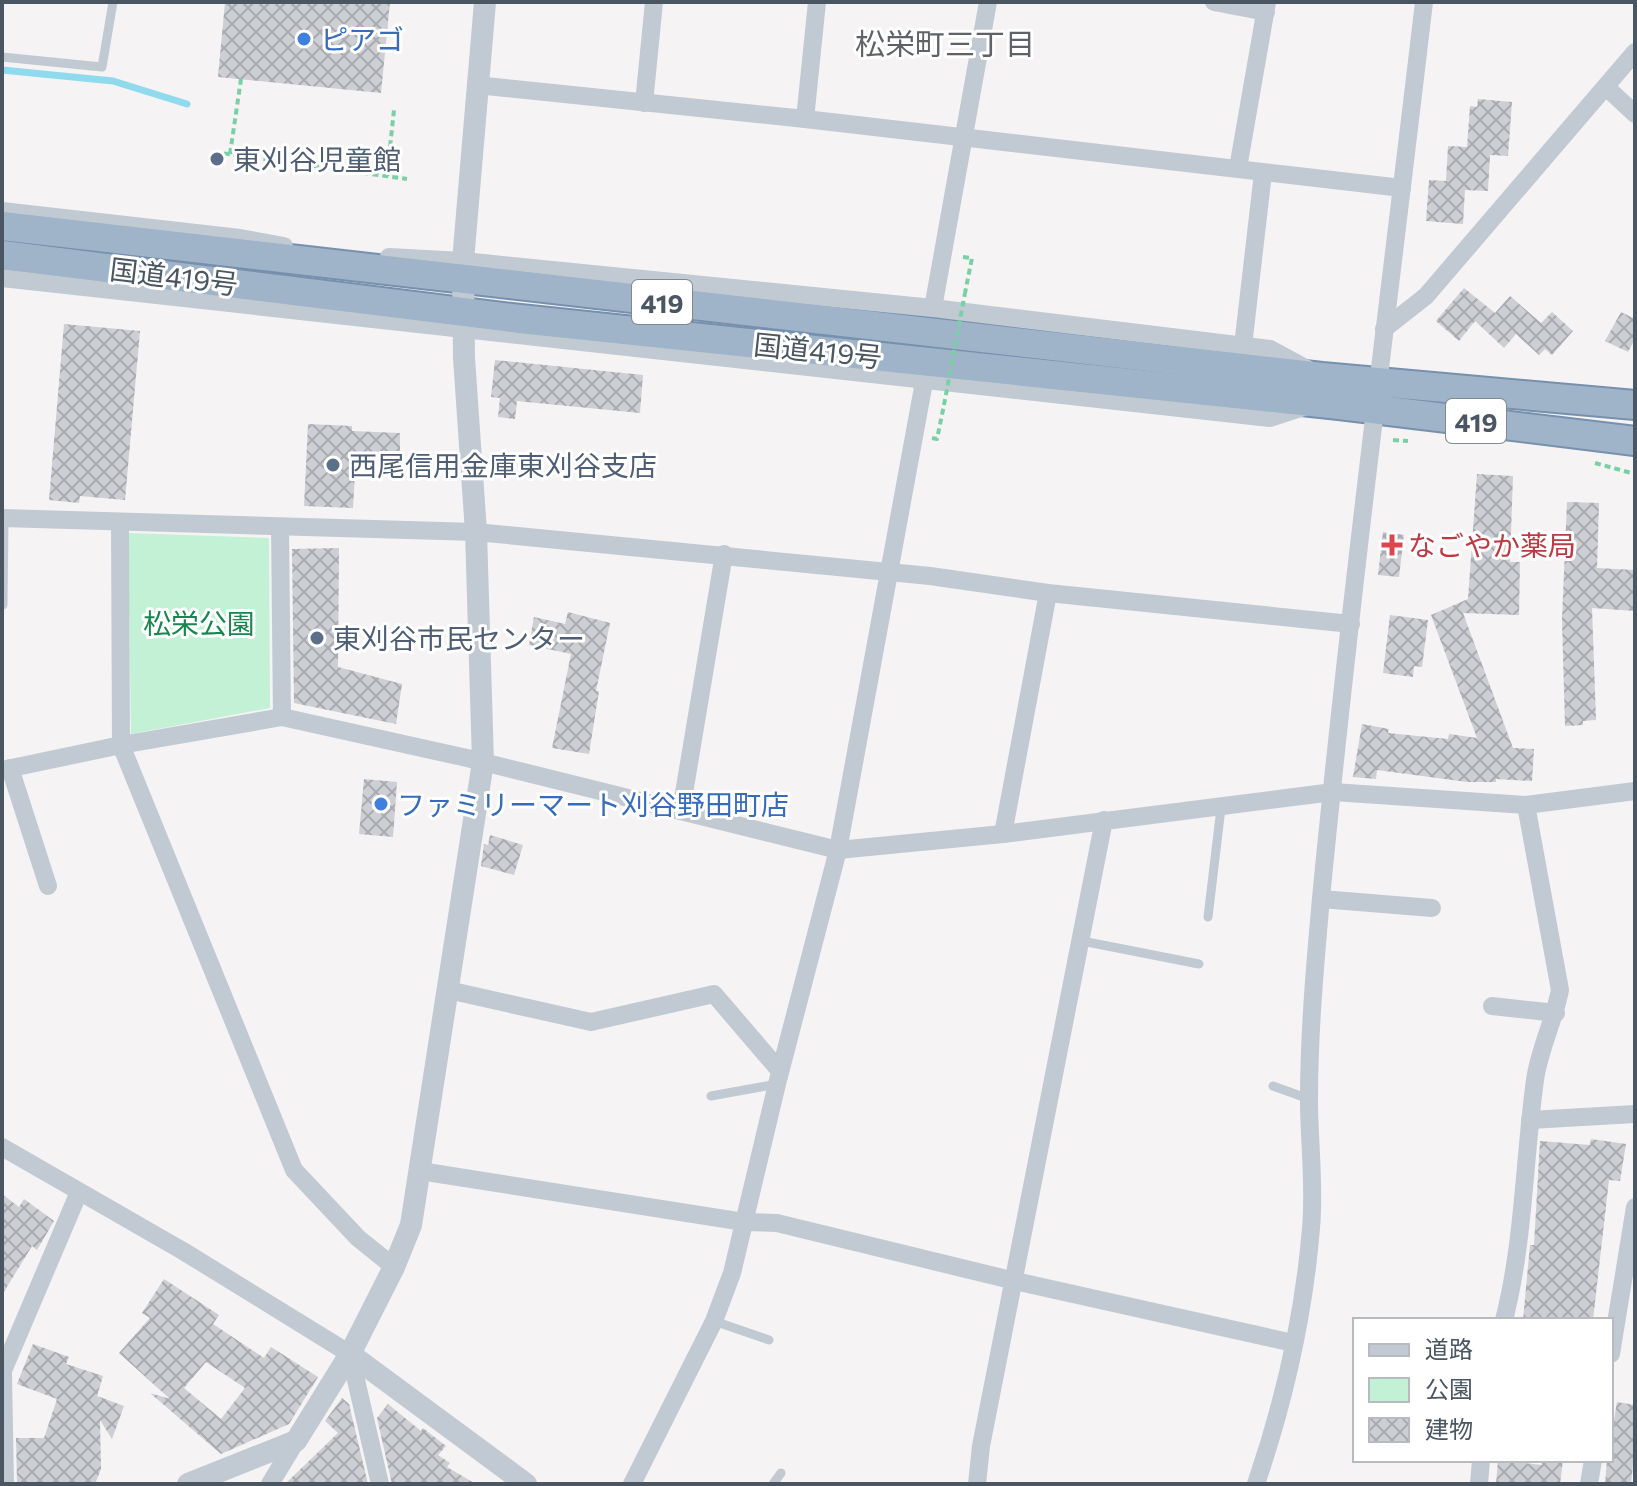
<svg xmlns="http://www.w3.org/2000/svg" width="1637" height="1486" font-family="Commissioner,'Noto Sans JP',sans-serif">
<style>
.park{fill:#c3f1d5}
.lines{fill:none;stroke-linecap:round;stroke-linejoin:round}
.stream{stroke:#90daee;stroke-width:7}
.building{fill:url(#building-cross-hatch);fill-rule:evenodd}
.trunk-casing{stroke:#7690ad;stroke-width:32}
.path{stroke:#7ad0a6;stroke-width:4;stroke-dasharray:6 4;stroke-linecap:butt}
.service{stroke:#c1cad2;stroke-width:9}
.minor{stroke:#c1cad2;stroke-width:18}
.tertiary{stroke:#c1cad2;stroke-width:22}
.trunk{stroke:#9fb4c9;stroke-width:28}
.path-bridge{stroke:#7ad0a6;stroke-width:4;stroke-dasharray:6 4;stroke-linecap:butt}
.shop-dot{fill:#3f7fe0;stroke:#fff;stroke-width:3}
.service-dot{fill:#5c6f8a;stroke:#fff;stroke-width:3}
.health-dot{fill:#e0444e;stroke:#fff;stroke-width:3}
.labels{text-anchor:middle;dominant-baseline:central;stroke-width:6;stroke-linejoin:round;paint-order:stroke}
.shield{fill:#fff;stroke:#808990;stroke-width:2}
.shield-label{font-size:26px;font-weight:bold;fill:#4a5661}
.shop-label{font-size:28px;fill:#366cbe;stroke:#fff;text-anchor:start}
.service-label{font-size:28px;fill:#4e5e75;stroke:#fff;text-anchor:start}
.street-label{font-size:28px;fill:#4a5661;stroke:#fff}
.health-label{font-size:28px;fill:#be3a42;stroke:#fff;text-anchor:start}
.park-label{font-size:28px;fill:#17864f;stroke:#fff}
.neighbourhood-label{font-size:30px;fill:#5f6368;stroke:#fff}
</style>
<defs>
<pattern id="building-cross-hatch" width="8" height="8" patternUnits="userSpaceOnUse" patternTransform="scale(2)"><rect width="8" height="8" fill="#cdcfd5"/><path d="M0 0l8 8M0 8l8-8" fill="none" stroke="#a8abb0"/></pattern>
</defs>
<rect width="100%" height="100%" fill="#f5f3f3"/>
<!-- park -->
<path class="park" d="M128 533 269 538 270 708 131 734Z"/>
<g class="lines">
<!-- stream -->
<path class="stream" d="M2 70 113 81 187 104"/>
</g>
<!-- building -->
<g class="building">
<path d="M225 2H390L381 93 218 77Z"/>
<path d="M1478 99 1512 102 1508 156 1490 155 1488 191 1465 190 1463 224 1426 221 1429 180 1446 181 1448 146 1467 147 1470 106 1477 107Z"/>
<path d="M1464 288 1495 313 1510 296 1541 323 1552 312 1573 331 1552 355 1545 349 1539 355 1516 334 1504 348 1475 321 1459 341 1436 321Z"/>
<path d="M1621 312 1635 319V339L1628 352 1605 341Z"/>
<path d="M64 324 140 331 125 500 80 496 79 503 49 500Z"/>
<path d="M495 360 643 375 640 413 517 401 515 419 498 417 500 398 491 397Z"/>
<path d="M308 424 352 426V431L400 433V455L356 453 353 508 304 506Z"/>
<path d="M1477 474 1513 476 1510 562H1520L1519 615 1463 613 1513 748 1534 749 1532 781 1496 779V782H1467L1377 770 1376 779 1353 777 1362 724 1389 729 1388 733 1448 739 1449 734 1477 738 1431 615 1468 599Z"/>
<path d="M1567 502 1599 503 1597 568 1635 570V611L1592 608 1596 720 1583 721V725L1565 726 1562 620Z"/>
<path d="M1383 532 1404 535 1399 577 1378 575Z"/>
<path d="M339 548 338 667 402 684 396 724 294 703 292 549Z"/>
<path d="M568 612 610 623 596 691H599L589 754 552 748 571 654 529 645 534 617 565 624Z"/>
<path d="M1390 615 1428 620 1422 667 1414 666 1413 677 1383 673Z"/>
<path d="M364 779 397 782 393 837 359 834Z"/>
<path d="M490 835 523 845 514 875 481 866 484 844 488 845Z"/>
<path d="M1591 1139 1626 1144 1620 1181 1609 1180 1593 1320H1523L1530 1245H1534L1540 1141 1590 1145Z"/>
<path d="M2 1194 19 1207 24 1199 54 1221 37 1250 32 1246 2 1295Z"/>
<path d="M164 1279 219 1315 213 1324 264 1358 271 1347 318 1377 289 1424 221 1454 150 1393 170 1399 119 1353 150 1318 142 1313ZM206 1362 245 1388 221 1419 184 1388Z"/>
<path d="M33 1344 69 1357 66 1364 103 1376 97 1396 124 1406 112 1439 100 1420 101 1469 95 1484H17L16 1438H44L57 1399 17 1384Z"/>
<path d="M342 1398 349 1404 368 1484H285L338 1433 325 1421Z"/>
<path d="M1617 1402 1635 1405V1445L1631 1484H1605L1607 1460H1611V1437Z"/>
<path d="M388 1404 421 1431 423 1428 446 1446 438 1455 450 1463 447 1467 476 1484H392L377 1418Z"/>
<path d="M1498 1460 1542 1465V1460H1563L1560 1484H1496Z"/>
</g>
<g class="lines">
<!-- trunk casing -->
<g class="trunk-casing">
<g id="trunk">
<path d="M2 226 1322 377 1635 405"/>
<path d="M2 255 520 319 1339 405 1635 441"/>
</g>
</g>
<!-- path -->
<g class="path">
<path d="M214 152 407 179"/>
<path d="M230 154 241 79"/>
<path d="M387 176 394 110"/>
<path d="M963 257 972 258 965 293"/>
<path d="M932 438 937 439 944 405"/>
<path d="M1393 440 1408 441"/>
<path d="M1595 463 1635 474"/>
</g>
<!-- service -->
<g class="service">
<path d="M2 57 102 67 113 2"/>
<path d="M3 605 4 519"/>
<path d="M1208 917 1221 808"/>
<path d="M1082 941 1199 964"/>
<path d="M1273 1086 1309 1099"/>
<path d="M711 1096 777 1084"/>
<path d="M714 1321 769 1340"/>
<path d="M773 1484 781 1473"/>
</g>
<!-- minor -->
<g class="minor">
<path d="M1214 2 1266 12"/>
<path d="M476 85 805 119 1402 188"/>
<path d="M1607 88 1635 114"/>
<path d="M644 103 654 2"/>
<path d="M805 119 817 2"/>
<path d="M1238 168 1267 2"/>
<path d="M2 211 240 238 284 246"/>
<path d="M389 257 463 261 933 308 1270 349 1309 370"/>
<path d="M2 278 1270 418 1307 406"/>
<path d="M933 308 988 2"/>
<path d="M1384 329 1426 296 1635 52"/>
<path d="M1243 346 1263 173"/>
<path d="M2 518 476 532 930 576 1048 593 1351 624"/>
<path d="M120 523 121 745 294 1170 358 1238 394 1267"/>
<path d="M280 527 282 717"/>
<path d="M10 768 48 886"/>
<path d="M2 770 121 745 282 717 467 758 838 850 1003 834 1333 792 1526 805 1635 791"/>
<path d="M681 811 724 554"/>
<path d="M1003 834 1048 593"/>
<path d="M1321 899 1432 908"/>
<path d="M448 990 591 1022 714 994 780 1071"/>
<path d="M1492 1006 1556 1013"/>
<path d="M1530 1120 1635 1114"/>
<path d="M2 1147 183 1251 350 1354 380 1484"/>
<path d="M420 1171 744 1222 777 1223 1015 1281 1293 1343"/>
<path d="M1504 1320C1524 1242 1524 1160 1535 1080 1539 1050 1554 1021 1560 990L1526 805"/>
<path d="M1611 1354 1635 1207"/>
<path d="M2 1373 79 1192"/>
<path d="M3 1373 5 1484"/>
<path d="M270 1484 296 1441"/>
<path d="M632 1484 714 1321 732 1273 777 1084 838 850 924 382"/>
<path d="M977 1484 981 1446 1104 820"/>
<path d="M1256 1484C1284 1402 1304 1314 1311 1228 1315 1186 1309 1142 1309 1100 1309 1033 1315 965 1321 898 1350 599 1389 300 1424 2"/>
<path d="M1479 1484 1481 1460"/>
<path d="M1589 1484 1593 1460"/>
</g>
<!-- tertiary -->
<g class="tertiary">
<path d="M350 1354 394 1267 411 1225 483 762 476 532 464 358 463 261 485 2"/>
<path d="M188 1484 296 1441 350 1354 526 1484"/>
</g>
<!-- trunk -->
<use href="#trunk" class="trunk"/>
<!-- path-bridge -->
<path class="path-bridge" d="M944 405 965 293"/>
</g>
<!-- markers -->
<g class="shop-dot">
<circle cx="304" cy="39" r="8"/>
<circle cx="381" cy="804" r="8"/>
</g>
<g class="service-dot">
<circle cx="217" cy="159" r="8"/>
<circle cx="333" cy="465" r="8"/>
<circle cx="317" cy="638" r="8"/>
</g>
<path class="health-dot" d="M1388 533h8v8h8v8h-8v8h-8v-8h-8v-8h8z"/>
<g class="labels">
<!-- shield labels -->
<g class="shield">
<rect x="632" y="280" width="60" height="44" rx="6"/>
<rect x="1446" y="399" width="60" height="44" rx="6"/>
</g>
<g class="shield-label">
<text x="662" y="302">419</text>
<text x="1476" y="421">419</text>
</g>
<!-- shop labels -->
<g class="shop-label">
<text x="320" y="39">ピアゴ</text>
<text x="397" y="804">ファミリーマート刈谷野田町店</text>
</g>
<!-- service labels -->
<g class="service-label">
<text x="233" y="159">東刈谷児童館</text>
<text x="349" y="465">西尾信用金庫東刈谷支店</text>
<text x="333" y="638">東刈谷市民センター</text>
</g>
<!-- street labels -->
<g class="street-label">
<text transform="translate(174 276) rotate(7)">国道419号</text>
<text transform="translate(818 350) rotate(6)">国道419号</text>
</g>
<!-- health labels -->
<g class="health-label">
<text x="1408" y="545">なごやか薬局</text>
</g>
<!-- park labels -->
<g class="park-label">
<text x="199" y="623">松栄公園</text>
</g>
<!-- neighbourhood labels -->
<g class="neighbourhood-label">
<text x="945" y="42">松栄町三丁目</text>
</g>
</g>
<!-- border -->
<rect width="1637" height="1486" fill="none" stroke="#4a5661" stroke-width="8"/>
<!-- legend -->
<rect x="1353" y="1318" width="260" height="144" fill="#ffffff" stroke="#b7bbc0" stroke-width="2"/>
<rect x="1369" y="1344" width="40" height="12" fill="#c1cad2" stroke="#b7bbc0" stroke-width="2"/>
<text x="1425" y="1358" font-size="24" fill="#4a5661">道路</text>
<rect x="1369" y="1378" width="40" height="24" fill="#c3f1d5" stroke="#b7bbc0" stroke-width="2"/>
<text x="1425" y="1398" font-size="24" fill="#4a5661">公園</text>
<rect x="1369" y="1418" width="40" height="24" fill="url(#building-cross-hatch)" stroke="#b7bbc0" stroke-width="2"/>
<text x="1425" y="1438" font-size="24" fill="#4a5661">建物</text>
</svg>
